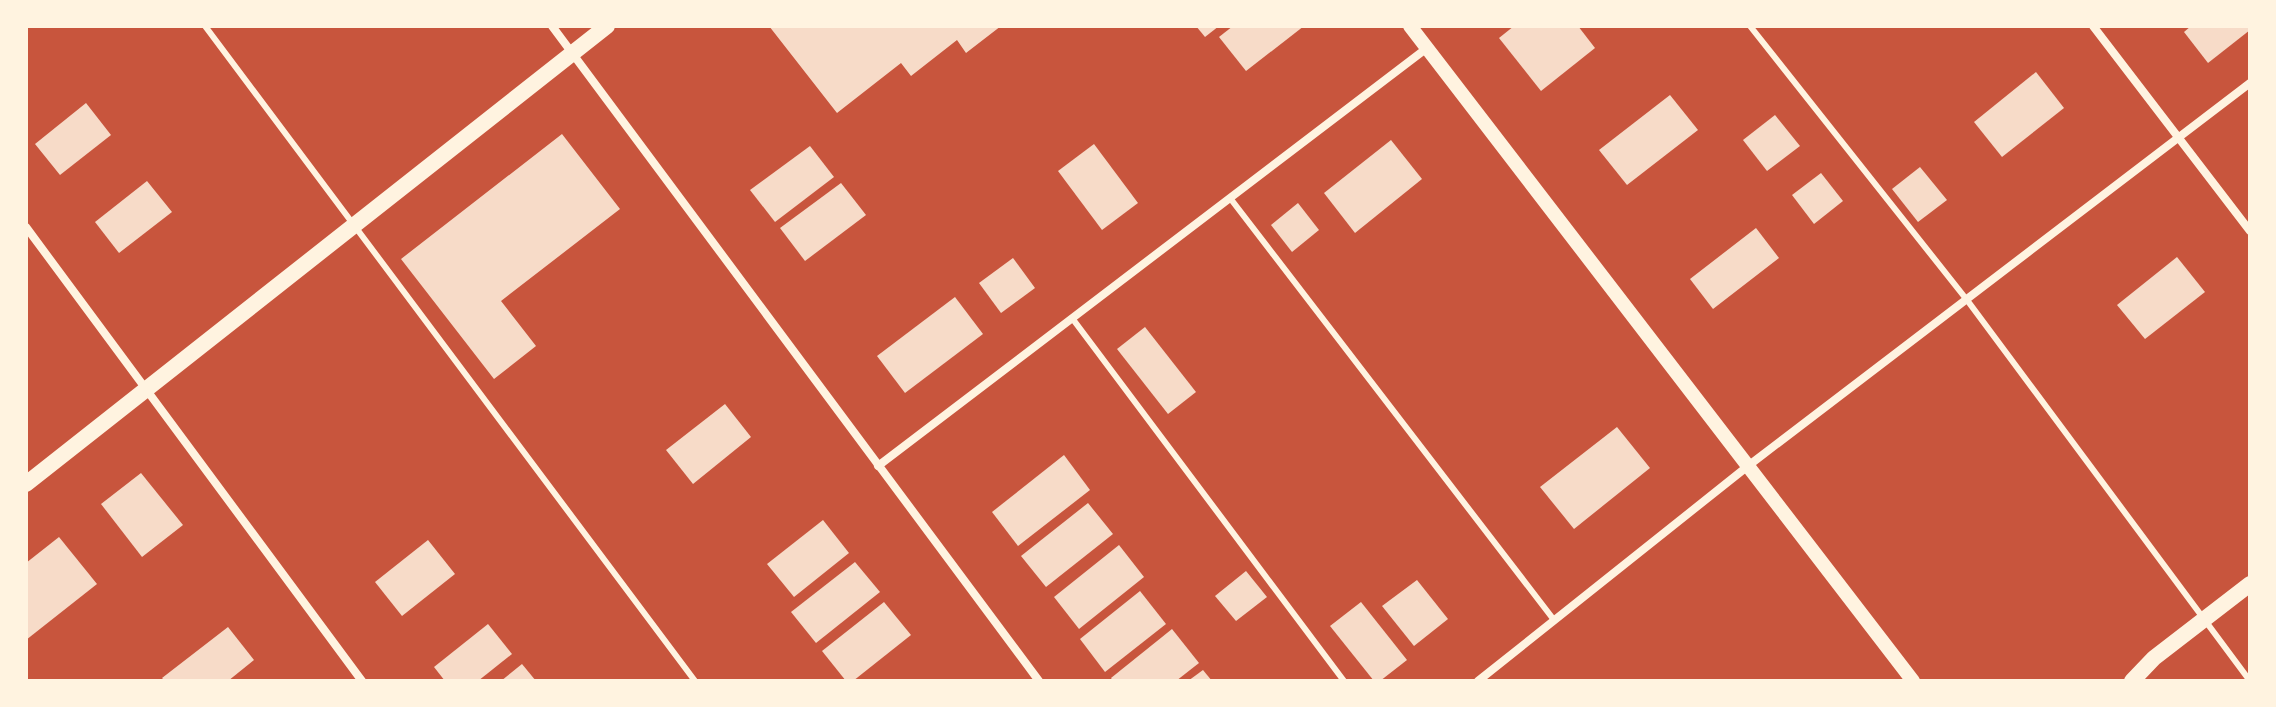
<svg xmlns="http://www.w3.org/2000/svg" width="2276" height="707" font-family="'Space Grotesk',sans-serif">
<style>
.building{fill:#f7dbc8}
.lines{fill:none;stroke-linecap:round;stroke-linejoin:round}
.service{stroke:#fff3e0;stroke-width:6}
.minor{stroke:#fff3e0;stroke-width:8}
.tertiary{stroke:#fff3e0;stroke-width:14}
.secondary{stroke:#fff3e0;stroke-width:16}
</style>
<rect width="100%" height="100%" fill="#c8553d"/>
<!-- building -->
<g class="building">
<path d="M769 26H1001L966 53 957 40 911 76 901 63 837 113Z"/>
<path d="M1196 26H1219L1205 37Z"/>
<path d="M1233 26H1304L1246 71 1219 37Z"/>
<path d="M1514 26H1578L1595 48 1541 91 1499 38Z"/>
<path d="M2191 26H2250V30L2208 63 2184 32Z"/>
<path d="M2036 72 2064 108 2002 157 1974 122Z"/>
<path d="M1670 95 1698 130 1627 185 1599 150Z"/>
<path d="M86 103 111 135 60 175 35 144Z"/>
<path d="M1775 115 1800 146 1767 171 1743 140Z"/>
<path d="M562 134 620 209 501 301 536 346 494 379 401 259Z"/>
<path d="M1391 140 1422 179 1355 233 1324 193Z"/>
<path d="M1094 144 1138 203 1102 230 1058 171Z"/>
<path d="M810 146 834 177 775 222 750 190Z"/>
<path d="M1920 167 1947 200 1918 222 1892 189Z"/>
<path d="M1821 173 1843 201 1814 224 1792 195Z"/>
<path d="M147 181 172 212 119 253 95 222Z"/>
<path d="M841 183 866 215 805 261 780 228Z"/>
<path d="M1298 203 1319 230 1292 252 1271 225Z"/>
<path d="M1756 228 1779 258 1713 309 1690 279Z"/>
<path d="M2177 257 2205 292 2145 339 2117 305Z"/>
<path d="M1013 258 1035 288 1001 313 979 283Z"/>
<path d="M955 297 983 334 905 393 877 356Z"/>
<path d="M1145 327 1196 392 1168 414 1117 349Z"/>
<path d="M725 404 751 437 693 484 666 450Z"/>
<path d="M1617 427 1650 468 1574 529 1540 487Z"/>
<path d="M1064 455 1090 490 1018 546 992 512Z"/>
<path d="M141 473 183 525 142 557 101 504Z"/>
<path d="M1088 503 1113 534 1046 587 1021 556Z"/>
<path d="M823 520 849 553 794 597 767 564Z"/>
<path d="M59 537 97 584 26 640V563Z"/>
<path d="M428 540 455 574 402 616 375 582Z"/>
<path d="M1119 545 1144 577 1079 629 1054 597Z"/>
<path d="M855 562 880 592 816 643 791 612Z"/>
<path d="M1246 571 1267 597 1236 621 1215 596Z"/>
<path d="M1417 580 1448 619 1414 646 1382 606Z"/>
<path d="M1140 591 1166 624 1105 672 1080 639Z"/>
<path d="M884 602 911 635 853 681H846L822 651Z"/>
<path d="M1361 602 1407 660 1380 681H1374L1330 626Z"/>
<path d="M488 624 512 654 478 681H445L434 667Z"/>
<path d="M228 627 254 660 228 681H165L162 678Z"/>
<path d="M1172 629 1199 663 1176 681H1113L1111 678Z"/>
<path d="M522 664 536 681H501Z"/>
<path d="M1203 670 1212 681H1188Z"/>
</g>
<g class="lines">
<!-- service -->
<g class="service">
<path d="M205 26 695 681"/>
<path d="M1750 26 1967 300 2250 681"/>
<path d="M1230 198 1554 620"/>
<path d="M1072 318 1344 681"/>
</g>
<!-- minor -->
<g class="minor">
<path d="M552 26 1039 681"/>
<path d="M2093 26 2250 231"/>
<path d="M26 227 362 681"/>
<path d="M878 466 1427 48"/>
<path d="M1478 681 1748 466 2250 83"/>
</g>
<!-- tertiary -->
<path class="tertiary" d="M1410 26 1913 681"/>
<!-- secondary -->
<g class="secondary">
<path d="M26 484 607 26"/>
<path d="M2132 681 2154 658 2250 584"/>
</g>
</g>
<!-- border -->
<rect width="2276" height="707" fill="none" stroke="#fff3e0" stroke-width="56"/>
</svg>
